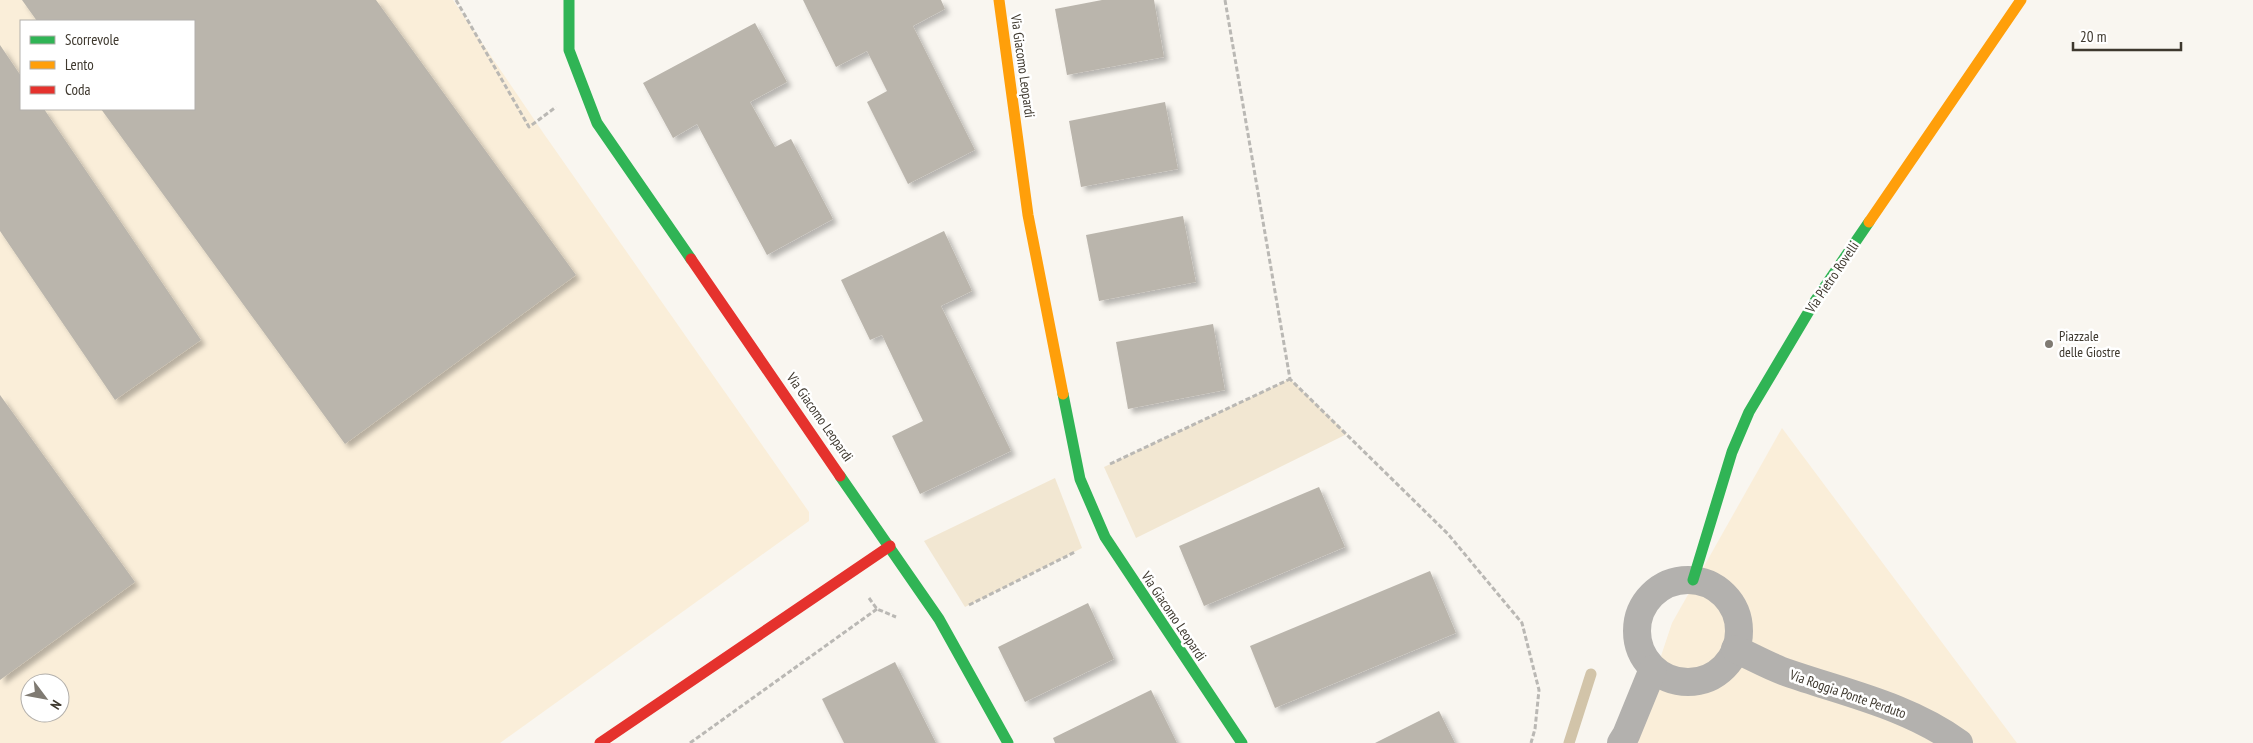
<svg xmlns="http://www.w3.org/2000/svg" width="2253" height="743" font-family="'PT Sans Narrow',sans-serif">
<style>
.built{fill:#faeed9;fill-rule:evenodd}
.green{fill:#f2e7d2}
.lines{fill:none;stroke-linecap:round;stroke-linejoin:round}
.stream{stroke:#d2c4a9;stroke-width:11}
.building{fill:#bab5ac;filter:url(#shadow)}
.path{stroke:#bab8b4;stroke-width:3;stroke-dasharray:5 2.5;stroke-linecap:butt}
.street{stroke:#b3b1ae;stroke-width:28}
.fast{stroke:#30b455;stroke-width:11}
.slow{stroke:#ff9f0a;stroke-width:11}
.jam{stroke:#e5322d;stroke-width:11}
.poi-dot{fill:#7f7a72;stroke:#fff;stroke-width:2}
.labels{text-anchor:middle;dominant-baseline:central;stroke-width:5;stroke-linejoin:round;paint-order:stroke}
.street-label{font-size:14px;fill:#3e382e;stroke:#fff}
.poi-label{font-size:14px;fill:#3e382e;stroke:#fff;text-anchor:start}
</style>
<defs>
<filter id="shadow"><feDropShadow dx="4.5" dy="4.5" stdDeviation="2.5" flood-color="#0004"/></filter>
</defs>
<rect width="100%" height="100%" fill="#f9f6f0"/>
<!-- built -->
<g class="built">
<path d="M0 0H453L544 134 809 512V521L500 743H0ZM21 21H194V109H21ZM30 683H60V713H30Z"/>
<path d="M1782 428 2017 743H1632L1672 623Z"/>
</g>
<!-- green -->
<g class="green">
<path d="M1290 379 1347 434 1136 538 1104 467Z"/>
<path d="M1055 478 1082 548 965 607 924 541Z"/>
</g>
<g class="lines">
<!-- stream -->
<path class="stream" d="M1569 743 1591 674"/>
</g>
<!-- building -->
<g class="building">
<path d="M22 0H376L576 275 345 444 101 109H194V21H37Z"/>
<path d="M803 0H941L945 9 913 26 975 150 908 184 867 102 887 91 867 51 836 67Z"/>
<path d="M1102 0H1154L1164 57 1067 75 1055 9Z"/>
<path d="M755 23 787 82 750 102 775 147 791 139 833 219 767 255 697 124 673 138 643 83Z"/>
<path d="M0 45 21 76V109H44L201 340 115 400 0 231Z"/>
<path d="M1165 102 1178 169 1081 187 1069 121Z"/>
<path d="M1183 216 1196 282 1099 301 1086 235Z"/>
<path d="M944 231 972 291 941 306 1011 451 920 494 892 436 923 421 882 335 870 340 841 280Z"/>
<path d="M1213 324 1225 390 1128 409 1116 342Z"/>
<path d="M0 395 135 582 0 680Z"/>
<path d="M1319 487 1345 547 1204 606 1179 546Z"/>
<path d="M1430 571 1456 633 1275 708 1250 646Z"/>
<path d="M1088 603 1114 659 1025 702 998 647Z"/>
<path d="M895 662 936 743H844L822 699Z"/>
<path d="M1151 690 1177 743H1055L1053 738Z"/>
<path d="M1439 711 1455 743H1375Z"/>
</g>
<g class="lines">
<!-- path -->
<g class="path">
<path d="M456 0 529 127 556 107"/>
<path d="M1225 0 1290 379 1448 534 1522 623 1539 690 1535 729 1531 743"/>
<path d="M1110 464 1290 379"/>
<path d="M869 598 877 609 896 617"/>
<path d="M969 605 1075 552"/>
<path d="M690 743 877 609"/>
</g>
<!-- street -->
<g class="street">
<circle cx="1688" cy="631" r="51"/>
<path d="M1735 649C1753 657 1770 667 1788 673 1846 693 1908 706 1959 743"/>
<path d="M1621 743 1626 735 1653 669"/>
</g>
<!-- fast -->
<g class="fast">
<path d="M569 0V50L597 123 691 259"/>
<path d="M1063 394 1080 479 1105 537 1242 743"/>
<path d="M840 476 939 619 1008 743"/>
<path d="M1693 580 1732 452 1749 412 1815 301 1869 222"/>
</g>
<!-- slow -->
<g class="slow">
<path d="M999 0 1028 215 1063 394"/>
<path d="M1869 222 2021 0"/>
</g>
<!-- jam -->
<g class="jam">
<path d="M691 259 840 476"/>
<path d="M600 743 890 546"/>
</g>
</g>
<!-- markers -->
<circle class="poi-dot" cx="2049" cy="344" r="5"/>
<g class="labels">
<!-- street labels -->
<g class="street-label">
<text transform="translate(1023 66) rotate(82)">Via Giacomo Leopardi</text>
<text transform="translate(1832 277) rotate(-56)">Via Pietro Rovelli</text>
<text transform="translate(820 417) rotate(55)">Via Giacomo Leopardi</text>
<text transform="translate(1174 616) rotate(56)">Via Giacomo Leopardi</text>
<text transform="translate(1848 694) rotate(19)">Via Roggia Ponte Perduto</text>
</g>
<!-- poi labels -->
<g class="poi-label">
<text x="2059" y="336">Piazzale<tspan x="2059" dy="16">delle Giostre</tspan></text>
</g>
</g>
<!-- legend -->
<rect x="20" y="20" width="175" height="90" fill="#ffffff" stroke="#b2afab"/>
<rect x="30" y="36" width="25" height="8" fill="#30b455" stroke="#b2afab"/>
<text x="65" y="45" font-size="15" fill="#3e382e">Scorrevole</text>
<rect x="30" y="61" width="25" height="8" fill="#ff9f0a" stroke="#b2afab"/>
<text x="65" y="70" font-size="15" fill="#3e382e">Lento</text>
<rect x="30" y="86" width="25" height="8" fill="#e5322d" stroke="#b2afab"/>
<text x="65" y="95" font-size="15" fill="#3e382e">Coda</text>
<!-- north arrow -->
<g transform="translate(45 698) rotate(122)"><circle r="24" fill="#ffffff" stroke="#b2afab"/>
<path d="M0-4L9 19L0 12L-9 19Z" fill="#7f7a72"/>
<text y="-8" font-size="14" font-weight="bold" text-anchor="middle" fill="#3e382e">N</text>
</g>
<!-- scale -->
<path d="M2073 42v8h108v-8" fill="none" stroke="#3e382e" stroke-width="2.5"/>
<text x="2080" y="42" font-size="15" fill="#3e382e" stroke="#ffffff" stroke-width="4" paint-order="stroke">20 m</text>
</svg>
